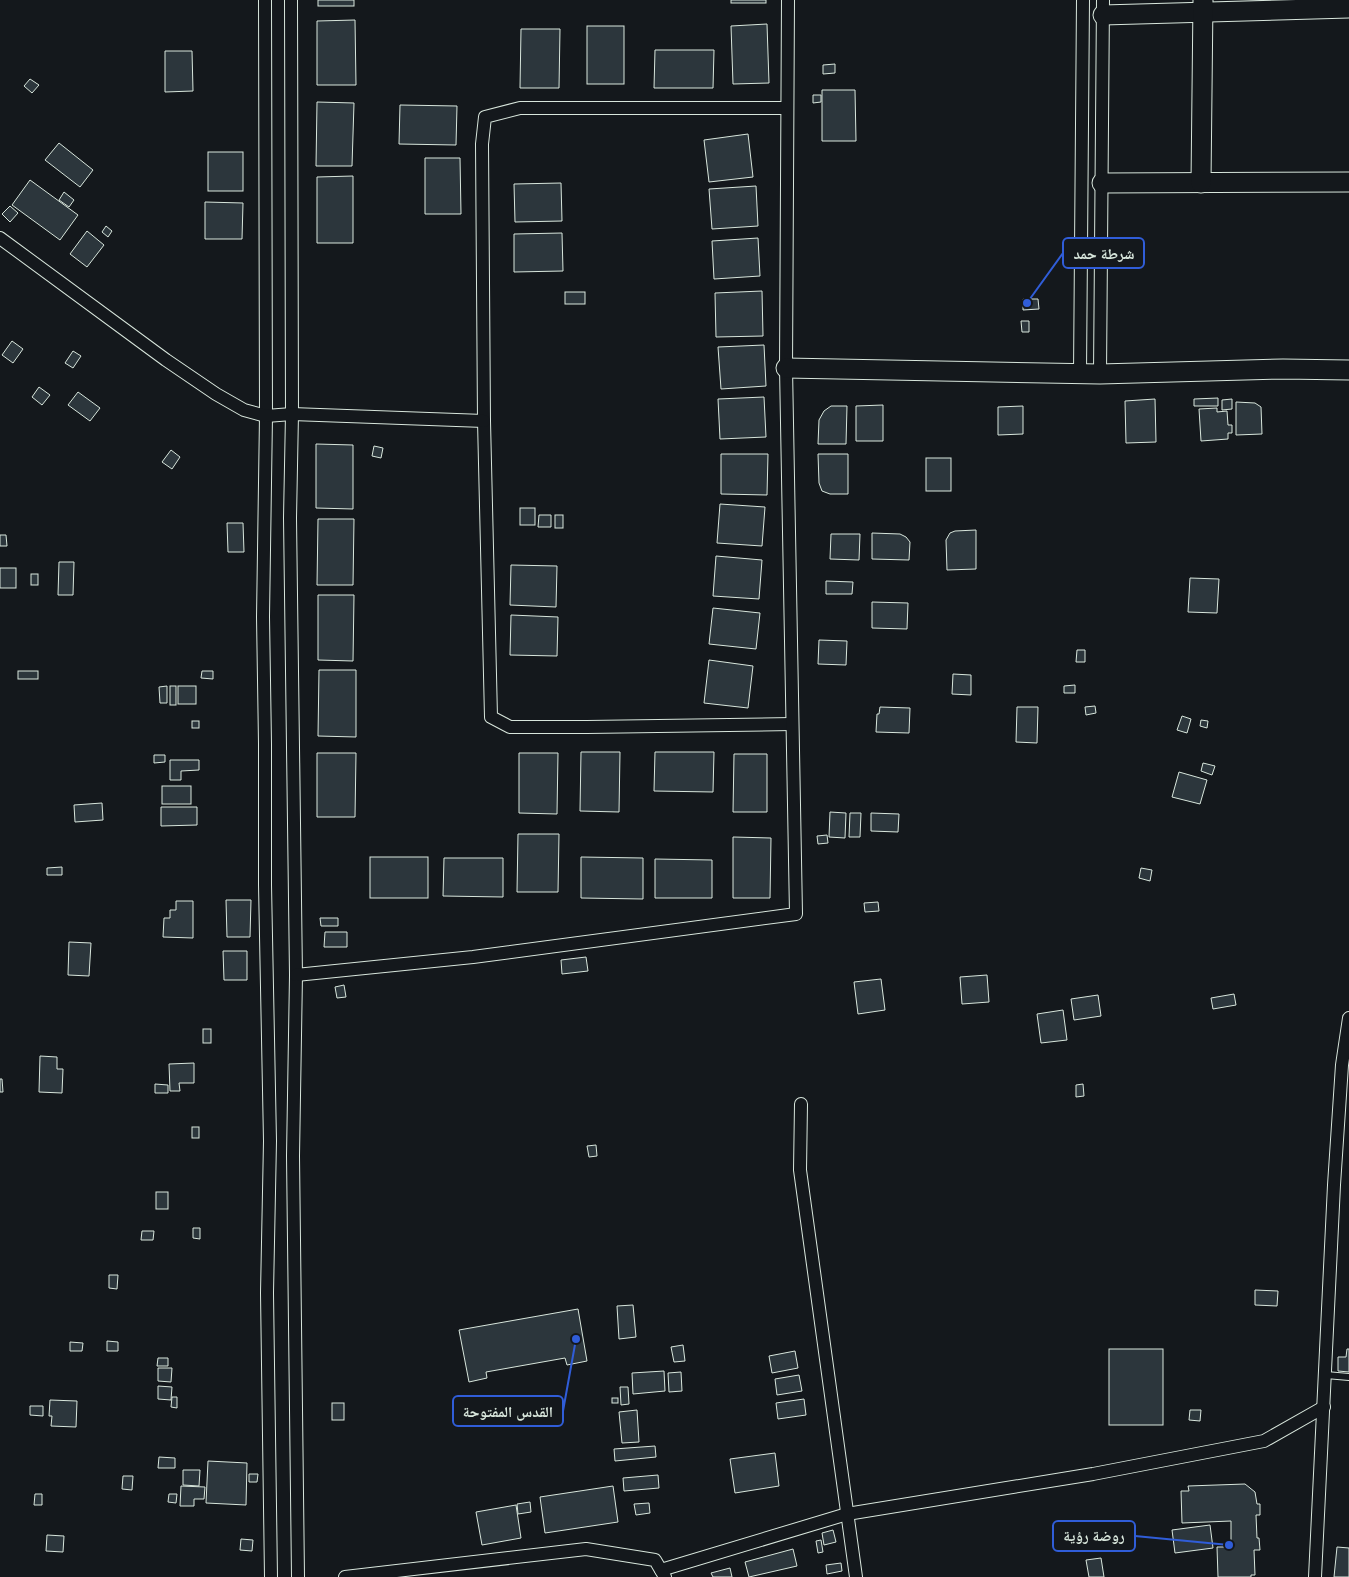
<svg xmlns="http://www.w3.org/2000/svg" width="1349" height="1577" font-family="'Nunito Sans','Noto Naskh Arabic',sans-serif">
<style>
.building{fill:#2c363c;stroke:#d8e6dc}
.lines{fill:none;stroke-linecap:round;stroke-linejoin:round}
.lane-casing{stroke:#d8e6dc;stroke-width:8}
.street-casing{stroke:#d8e6dc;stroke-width:14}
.secondary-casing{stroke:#d8e6dc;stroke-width:21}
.lane{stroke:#14181c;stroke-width:6}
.street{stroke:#14181c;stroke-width:12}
.secondary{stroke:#14181c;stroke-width:19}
.leader{fill:none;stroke:#305dd8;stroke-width:2}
.callout-dot{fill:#305dd8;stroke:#14181c;stroke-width:2}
.callout{fill:#14181c;stroke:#305dd8;stroke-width:2}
.callout-label{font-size:15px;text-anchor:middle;font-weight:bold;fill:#d8e6dc}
</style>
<rect width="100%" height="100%" fill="#14181c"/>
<!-- building -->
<g class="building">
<rect x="318" y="0" width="36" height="6"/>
<rect x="731" y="0" width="35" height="3"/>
<path d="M355 20 356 85H317V21Z"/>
<path d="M767 24 769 83 733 84 731 26Z"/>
<rect x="587" y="26" width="37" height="58"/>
<path d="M521 29H560L559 88H520Z"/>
<path d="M655 50H714L713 88H654Z"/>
<path d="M165 51H192L193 91 165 92Z"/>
<path d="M835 64V73L823 74V65Z"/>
<path d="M30 79 39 85 32 93 24 86Z"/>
<path d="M822 90H855L856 141H822Z"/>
<path d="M813 95H821V102L813 103Z"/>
<path d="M317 102 354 103 352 166H316Z"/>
<path d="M400 105 457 106 456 145 399 144Z"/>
<path d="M748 134 753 177 709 182 704 140Z"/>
<path d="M59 143 93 170 80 187 45 160Z"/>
<rect x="208" y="152" width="35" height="39"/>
<path d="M425 158H460L461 214H425Z"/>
<path d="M353 176V243H317V177Z"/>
<path d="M30 180 78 215 60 240 12 205Z"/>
<path d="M561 183 562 221 515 222 514 184Z"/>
<path d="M756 186 758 226 712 229 709 189Z"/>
<path d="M64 192 74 200 69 207 59 200Z"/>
<path d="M205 202 243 203 242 239H205Z"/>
<path d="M10 206 18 213 10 222 2 214Z"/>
<path d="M106 226 112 231 108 237 102 232Z"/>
<path d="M87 231 104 245 87 267 70 254Z"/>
<path d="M562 233 563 271 514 272V234Z"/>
<path d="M758 238 760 276 714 279 712 241Z"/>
<path d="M762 291 763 336 716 337 715 293Z"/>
<rect x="565" y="292" width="20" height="12"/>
<path d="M1023 299H1038L1039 309 1023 310Z"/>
<path d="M1021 321H1029V332H1022Z"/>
<path d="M12 341 23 349 13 363 2 355Z"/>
<path d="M764 345 766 386 721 389 718 347Z"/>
<path d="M73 351 81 356 73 368 65 363Z"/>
<path d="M39 387 50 395 42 405 32 397Z"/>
<path d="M78 392 100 408 90 421 68 405Z"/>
<path d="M764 397 766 437 720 439 718 399Z"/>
<path d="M1218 398V406H1194V399Z"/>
<path d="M1155 399 1156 442 1126 443 1125 401Z"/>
<path d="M1232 399V409L1222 410V400Z"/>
<path d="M1236 402 1255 403 1261 407 1262 434 1236 435Z"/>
<path d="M883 405V441H856V406Z"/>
<path d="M831 406H847L846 444H818L819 420 824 411Z"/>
<path d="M1023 406V434L998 435V407Z"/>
<path d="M1217 408V412L1227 411 1228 425H1232V433H1228V439L1201 441 1199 409Z"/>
<path d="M316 444 353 445V509L316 508Z"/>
<path d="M374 446 383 448 381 458 372 456Z"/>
<path d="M171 450 180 457 172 469 162 462Z"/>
<path d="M721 454H768L767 495 721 494Z"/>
<path d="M818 454H848V494H830L822 491 819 483Z"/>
<rect x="926" y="458" width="25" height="33"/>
<path d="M720 504 765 507 762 546 717 543Z"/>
<rect x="520" y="508" width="15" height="17"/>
<path d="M539 515H551V527H538Z"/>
<rect x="555" y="515" width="8" height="13"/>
<path d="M318 519H354L353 585H317Z"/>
<path d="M227 523H243L244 552H228Z"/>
<path d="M976 530V569L947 570 946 540 950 533 955 531Z"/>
<path d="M872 533 900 534 906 537 910 542 909 560 872 559Z"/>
<path d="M831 534H860L859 560 830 559Z"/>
<path d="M0 535H6L7 546H0Z"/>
<path d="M716 556 762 560 759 599 713 596Z"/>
<path d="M59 562H74L73 595H58Z"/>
<path d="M511 565 557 566 556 607 510 605Z"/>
<rect x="0" y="568" width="16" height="20"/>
<rect x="31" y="574" width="7" height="11"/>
<path d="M1190 578 1219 579 1217 613 1188 612Z"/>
<path d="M826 581 853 582 852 594H826Z"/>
<path d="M318 595H354L353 661 318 660Z"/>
<path d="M872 602 908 603 907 629 872 628Z"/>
<path d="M713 608 760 613 756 649 709 644Z"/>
<path d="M511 615 558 617 557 656 510 655Z"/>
<path d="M819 640 847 641 846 665 818 664Z"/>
<path d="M1077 650H1085V662H1076Z"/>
<path d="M709 660 753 666 748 708 704 703Z"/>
<path d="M319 670H356V737L318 736Z"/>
<rect x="18" y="671" width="20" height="8"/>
<path d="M202 671H213V679L201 678Z"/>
<path d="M953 674 971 675V695L952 694Z"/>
<path d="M1075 685V693H1064V686Z"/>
<path d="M167 686V703H160L159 687Z"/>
<rect x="170" y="686" width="6" height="19"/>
<rect x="178" y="686" width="18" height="18"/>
<path d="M1095 706 1096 713 1086 715 1085 707Z"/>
<path d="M880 707 910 708 909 733 876 732 877 714H879Z"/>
<path d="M1017 707H1038L1037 743 1016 742Z"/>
<path d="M1182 716 1191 719 1187 733 1177 730Z"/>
<path d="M1201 720 1208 721 1207 728 1200 726Z"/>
<rect x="192" y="721" width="7" height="7"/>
<path d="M581 752H620L619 812 580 811Z"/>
<path d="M655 752H714L713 792 654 791Z"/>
<path d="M317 753H356L355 817H317Z"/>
<path d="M519 753H558L557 814 519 813Z"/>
<path d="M734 754H767V812H733Z"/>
<path d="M154 755H165V762L154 763Z"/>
<path d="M170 760H199V770L181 771V780H170Z"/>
<path d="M1203 763 1215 766 1212 775 1201 771Z"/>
<path d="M1179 772 1207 780 1200 804 1172 797Z"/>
<rect x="162" y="786" width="29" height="18"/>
<path d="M102 803 103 820 75 822 74 805Z"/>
<path d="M161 807H197V825L161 826Z"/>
<path d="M830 812 846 813 845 838 829 837Z"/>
<path d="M850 813H861L860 837H849Z"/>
<path d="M871 813 899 814 898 832 871 831Z"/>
<path d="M518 834H559L558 892H517Z"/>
<path d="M827 835 828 843 818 844 817 836Z"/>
<path d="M733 837 771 838 770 898H733Z"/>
<rect x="370" y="857" width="58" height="41"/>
<path d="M581 857 643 858V899L581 898Z"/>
<path d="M444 858H503V897L443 896Z"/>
<path d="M655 859 712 860V898H655Z"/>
<path d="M62 867V875H47V868Z"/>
<path d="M1141 868 1152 870 1150 881 1139 878Z"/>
<path d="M226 900H251L250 937H227Z"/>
<path d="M176 901H193V938L163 937 164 918H170V910H176Z"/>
<path d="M878 902 879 911 865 912 864 903Z"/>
<path d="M320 918H338V926H321Z"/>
<path d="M325 932H347V947H324Z"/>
<path d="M69 942 91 943 89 976 68 975Z"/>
<path d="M223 951H247V980H224Z"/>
<path d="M586 957 588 971 562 974 561 960Z"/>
<path d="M987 975 989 1002 962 1004 960 977Z"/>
<path d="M881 979 885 1010 858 1014 854 982Z"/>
<path d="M344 985 346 997 337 998 335 987Z"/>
<path d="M1234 994 1236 1005 1213 1009 1211 998Z"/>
<path d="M1098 995 1101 1016 1074 1020 1071 999Z"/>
<path d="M1063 1010 1067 1040 1041 1043 1037 1014Z"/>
<rect x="203" y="1029" width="8" height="14"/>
<path d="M40 1056 57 1057V1069H63L62 1093 39 1092Z"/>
<path d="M194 1063V1083H179L180 1091H170L169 1064Z"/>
<path d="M0 1079H2L3 1092H0Z"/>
<path d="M155 1084 168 1085V1093H155Z"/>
<path d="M1083 1084 1084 1096 1076 1097V1085Z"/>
<rect x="192" y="1127" width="7" height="11"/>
<path d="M596 1145 597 1156 589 1157 587 1146Z"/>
<rect x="156" y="1192" width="12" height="17"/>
<path d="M193 1228H200V1239L193 1238Z"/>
<path d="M142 1231H154L153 1240H141Z"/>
<path d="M109 1275H118L117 1289 109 1288Z"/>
<path d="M1255 1290 1278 1291 1277 1306 1255 1305Z"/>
<path d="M633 1305 636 1337 619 1339 617 1306Z"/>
<path d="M578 1309 587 1361 567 1365 565 1358 486 1372 487 1378 469 1382 459 1330Z"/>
<path d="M107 1341 118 1342V1351H107Z"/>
<path d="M70 1342 83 1343 82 1351H70Z"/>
<path d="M683 1345 685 1361 674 1362 671 1347Z"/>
<rect x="1109" y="1349" width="54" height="76"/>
<path d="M1347 1349H1349V1372L1338 1371V1357H1346Z"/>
<path d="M795 1351 798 1368 772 1373 769 1356Z"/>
<path d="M158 1358H168V1366H157Z"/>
<path d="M158 1368H172L171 1382 158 1381Z"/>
<path d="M664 1371 665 1391 633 1394 632 1373Z"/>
<path d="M681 1372 682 1391 669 1392 668 1373Z"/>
<path d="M799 1375 802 1391 777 1395 775 1379Z"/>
<path d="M158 1386 172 1387 171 1400 158 1399Z"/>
<path d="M620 1387H628L629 1404 621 1405Z"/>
<path d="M172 1397H177V1408L171 1407Z"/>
<rect x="612" y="1398" width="6" height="5"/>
<path d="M804 1399 806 1415 778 1419 776 1403Z"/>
<path d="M50 1400 77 1401 76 1427 51 1426 52 1416H49Z"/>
<rect x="332" y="1403" width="12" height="17"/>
<path d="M30 1406H43V1416L30 1415Z"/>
<path d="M637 1410 639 1442 622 1443 619 1412Z"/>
<path d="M1190 1410H1201L1200 1421 1189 1420Z"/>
<path d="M655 1446 656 1457 615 1461 614 1449Z"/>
<path d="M775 1453 779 1486 735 1493 730 1459Z"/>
<path d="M159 1457 175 1458V1468H158Z"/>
<path d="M208 1461 247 1463 246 1505 206 1503Z"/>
<path d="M183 1470H200L199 1486 183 1485Z"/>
<path d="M249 1474H258L257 1482H249Z"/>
<path d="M658 1475 659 1488 624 1491 623 1478Z"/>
<path d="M123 1476H133L132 1490 122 1489Z"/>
<path d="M1245 1484 1255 1492 1257 1504H1260V1515H1256L1257 1538H1259L1260 1550H1254L1255 1575H1251V1577H1218L1217 1547H1228V1543L1231 1542V1521L1182 1523 1181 1491H1189L1188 1486Z"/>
<path d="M181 1486 205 1487 204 1499H194V1506H180Z"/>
<path d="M613 1486 618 1522 545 1533 540 1497Z"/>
<path d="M35 1494H42V1505H34Z"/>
<path d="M169 1494H177L176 1503 168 1502Z"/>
<path d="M530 1502 531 1512 518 1514 517 1504Z"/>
<path d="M649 1503 650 1513 636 1515 634 1504Z"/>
<path d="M516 1505 521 1538 482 1545 476 1512Z"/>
<path d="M1210 1525 1213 1548 1175 1553 1172 1530Z"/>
<path d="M833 1530 836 1542 824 1545 822 1533Z"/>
<path d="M47 1535 64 1536 63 1552 46 1551Z"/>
<path d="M241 1539 253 1540 252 1551 240 1550Z"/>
<path d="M821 1540 823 1552 818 1553 816 1541Z"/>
<path d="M1337 1547 1349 1548V1577H1334Z"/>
<path d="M793 1549 797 1566 749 1577 745 1562Z"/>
<path d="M1101 1558 1104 1577H1089L1086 1560Z"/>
<path d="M841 1563 842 1571 827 1574 826 1565Z"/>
<path d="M730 1568 732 1577H713L711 1573Z"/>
</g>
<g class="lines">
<!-- lane casing -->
<g class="lane-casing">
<path id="lane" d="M1326 1375 1349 1377"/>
</g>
<!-- street casing -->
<g class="street-casing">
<g id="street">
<path d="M265 0 266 416 263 617 265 744V885L270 1141 267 1293 271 1577"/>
<path d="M291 0 292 414 290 518 296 975 293 1156 298 1577"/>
<path d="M787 108H520L485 117 482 144 484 421 491 717 510 727H587L792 724"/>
<path d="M0 238 166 360 216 394 244 410 266 416 292 414 484 421"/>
<path d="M1080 373 1083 0"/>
<path d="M1100 374 1103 0"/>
<path d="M296 975 473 957 796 914 786 368 788 0"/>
<path d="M801 1104 800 1170 856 1577"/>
<path d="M661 1570 847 1514 1093 1474 1264 1441 1324 1407"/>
<path d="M345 1577 586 1549 655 1560 665 1577"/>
<path d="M1315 1577 1334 1185 1342 1065 1349 1018"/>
</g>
</g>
<!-- secondary casing -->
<g class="secondary-casing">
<g id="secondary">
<path d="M1103 15 1349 8"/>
<path d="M1102 183 1349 182"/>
<path d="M1201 183 1203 0"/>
<path d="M786 368 1100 374 1283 369 1349 370"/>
</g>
</g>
<!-- lane -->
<use href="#lane" class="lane"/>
<!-- street -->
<use href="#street" class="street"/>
<!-- secondary -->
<use href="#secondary" class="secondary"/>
</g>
<!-- callouts -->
<path class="leader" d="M1027 303L1063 253M576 1339L563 1411M1229 1545L1135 1536"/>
<g class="callout-dot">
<circle cx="1027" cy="303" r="5"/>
<circle cx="576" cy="1339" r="5"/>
<circle cx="1229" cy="1545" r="5"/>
</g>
<g class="callout">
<rect x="1063" y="238" width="81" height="30" rx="5"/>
<rect x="453" y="1396" width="110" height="30" rx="5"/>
<rect x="1053" y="1521" width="82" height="30" rx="5"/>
</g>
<g class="callout-label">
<text x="1104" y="259">شرطة حمد</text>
<text x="508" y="1417">القدس المفتوحة</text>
<text x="1094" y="1541">روضة رؤية</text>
</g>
</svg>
